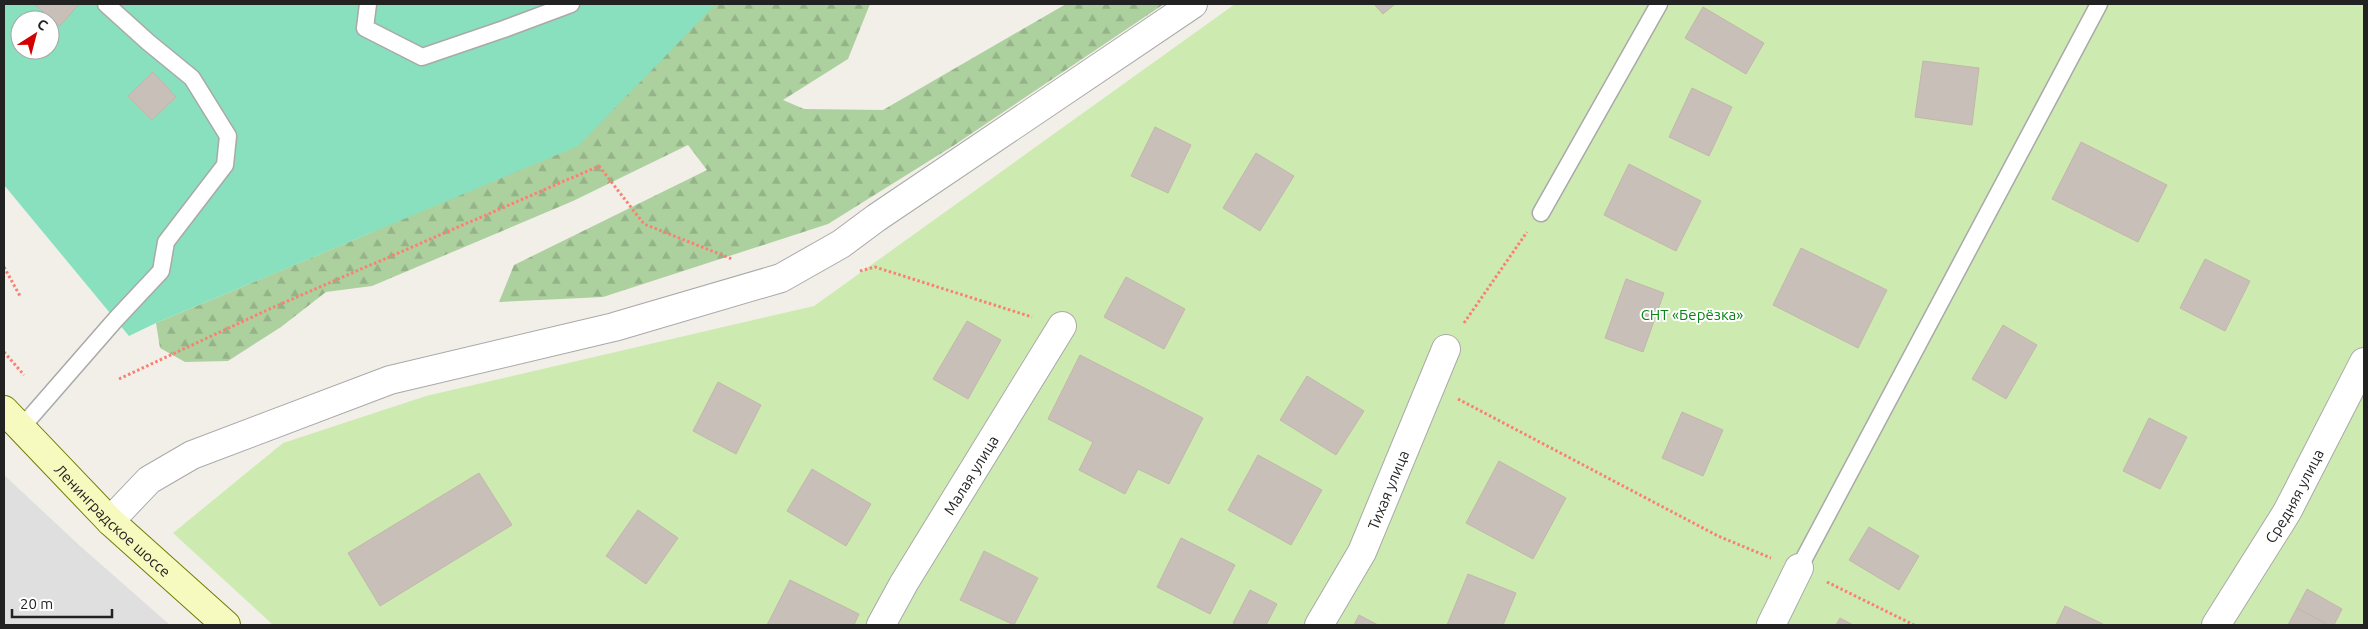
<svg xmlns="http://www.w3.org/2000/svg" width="2368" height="629" font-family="Ubuntu,sans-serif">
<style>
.residential{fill:#e0dfdf}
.forest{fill:url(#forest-firs)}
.garden{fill:#cdebb0}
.pitch{fill:#88e0be;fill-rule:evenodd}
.building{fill:#c7bfb8;stroke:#c4b6ab}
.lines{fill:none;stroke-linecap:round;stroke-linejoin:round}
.lane-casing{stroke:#a9a9a9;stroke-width:19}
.street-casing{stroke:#a9a9a9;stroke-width:30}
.secondary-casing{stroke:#707d05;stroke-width:30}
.path{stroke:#fa8072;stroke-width:3;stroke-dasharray:2.5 2.5;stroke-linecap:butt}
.lane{stroke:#fff;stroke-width:16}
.street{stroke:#fff;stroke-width:28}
.secondary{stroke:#f7fabf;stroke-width:28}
.labels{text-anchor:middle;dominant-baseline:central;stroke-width:4;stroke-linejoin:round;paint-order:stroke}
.park-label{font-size:15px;fill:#0c8416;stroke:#fff}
.street-label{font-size:15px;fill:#222;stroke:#fff}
</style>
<defs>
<pattern id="forest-firs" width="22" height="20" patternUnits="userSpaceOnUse" patternTransform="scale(1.25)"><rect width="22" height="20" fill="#add19e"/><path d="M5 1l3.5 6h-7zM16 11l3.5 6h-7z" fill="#95b388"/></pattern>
</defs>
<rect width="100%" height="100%" fill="#f2efe9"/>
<!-- residential -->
<path class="residential" d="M4 475 80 546 170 625H4Z"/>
<!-- forest -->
<path class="forest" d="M165 4H870L848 59 783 100 804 109 883 110 1066 4H1164L953 146 828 224 603 297 499 302 514 265 707 170 688 145 573 201 372 286 326 292 281 327 228 361 185 362 160 348 156 323 375 231Z"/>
<!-- garden -->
<path class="garden" d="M1235 4H2364V625H273L173 533 283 443 426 396 814 306Z"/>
<!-- pitch -->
<path class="pitch" d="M4 4H716L578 146 156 323 129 336 4 185ZM20 20H50V50H20Z"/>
<!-- building -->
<g class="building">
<path d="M34 4H79L60 26Z"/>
<path d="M1374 4H1395L1383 14Z"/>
<path d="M1703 7 1764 43 1746 74 1685 38Z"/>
<path d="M1923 61 1979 68 1972 125 1915 117Z"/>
<path d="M153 72 176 97 152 120 128 96Z"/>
<path d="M1692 88 1732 107 1709 156 1669 137Z"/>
<path d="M1155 127 1191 145 1168 193 1131 176Z"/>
<path d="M2081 142 2167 185 2138 242 2052 199Z"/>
<path d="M1256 153 1294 176 1260 231 1223 208Z"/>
<path d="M1629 164 1701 201 1676 251 1604 215Z"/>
<path d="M1801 248 1887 290 1858 348 1773 305Z"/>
<path d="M2205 259 2250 281 2225 331 2180 308Z"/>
<path d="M1126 277 1185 309 1164 349 1104 317Z"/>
<path d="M1626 279 1664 293 1643 352 1605 338Z"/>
<path d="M967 321 1001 340 968 399 933 379Z"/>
<path d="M2003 325 2037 345 2006 399 1972 379Z"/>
<path d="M1080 355 1203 418 1169 484 1138 469 1125 494 1079 470 1093 442 1048 419Z"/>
<path d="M1307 376 1364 411 1336 455 1280 420Z"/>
<path d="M718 382 761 405 736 454 693 431Z"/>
<path d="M1682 412 1723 430 1703 476 1662 458Z"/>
<path d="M2149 418 2187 437 2160 489 2123 471Z"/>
<path d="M1258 455 1322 490 1291 545 1228 510Z"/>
<path d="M1499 461 1566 498 1533 559 1466 523Z"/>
<path d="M812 469 871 504 846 546 787 511Z"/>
<path d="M479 473 512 525 380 606 348 553Z"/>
<path d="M638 510 678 538 646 584 606 556Z"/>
<path d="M1869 527 1919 556 1899 590 1849 560Z"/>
<path d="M1181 538 1235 565 1210 614 1157 587Z"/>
<path d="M984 551 1038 578 1014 625 960 600Z"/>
<path d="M1468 574 1516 593 1503 625H1447Z"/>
<path d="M790 580 859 614 854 625H767Z"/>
<path d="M2307 589 2342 609 2334 625H2328L2297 608Z"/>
<path d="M1250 590 1277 604 1266 625H1238L1233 623Z"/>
<path d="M2065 606 2103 624V625H2056Z"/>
<path d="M2297 608 2328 625H2288Z"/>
<path d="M1359 615 1378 625H1354Z"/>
<path d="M1840 618 1853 625H1836Z"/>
</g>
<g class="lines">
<!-- lane casing -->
<g class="lane-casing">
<g id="lane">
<path d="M368 4 365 28 422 57 504 29 571 4"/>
<path d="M1541 213 1659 4"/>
<path d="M21 428 116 319 161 271 166 242 225 165 228 136 192 78 148 42 106 4"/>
<path d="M1799 568 2099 4"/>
</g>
</g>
<!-- street casing -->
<g class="street-casing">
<g id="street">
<path d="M110 521 149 480 192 455 390 380 614 327 781 278 841 244 876 218 1193 4"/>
<path id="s1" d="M881 625 904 583 1062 326"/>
<path id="s2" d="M1319 625 1362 552 1446 349"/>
<path d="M1771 625 1799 568"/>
<path id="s3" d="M2216 625 2287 512 2364 362"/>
</g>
</g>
<!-- secondary casing -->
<g class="secondary-casing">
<g id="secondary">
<path id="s4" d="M4 410 110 521 226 625"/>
</g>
</g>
<!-- path -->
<g class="path">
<path d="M4 267 20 296"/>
<path d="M860 271 875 267 1032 317"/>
<path d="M1464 323 1527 232"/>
<path d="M4 352 24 375"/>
<path d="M119 379 276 306 599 166 644 224 732 259"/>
<path d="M1458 399 1718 536 1771 558"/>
<path d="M1827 582 1914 625"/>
</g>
<!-- lane -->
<use href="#lane" class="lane"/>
<!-- street -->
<use href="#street" class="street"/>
<!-- secondary -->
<use href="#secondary" class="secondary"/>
</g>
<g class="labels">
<!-- park labels -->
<g class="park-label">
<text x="1692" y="314">СНТ «Берёзка»</text>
</g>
<!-- street labels -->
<g class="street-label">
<text stroke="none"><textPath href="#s1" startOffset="175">Малая улица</textPath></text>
<text stroke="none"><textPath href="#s2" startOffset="152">Тихая улица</textPath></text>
<text stroke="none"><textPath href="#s3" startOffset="151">Средняя улица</textPath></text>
<text stroke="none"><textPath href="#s4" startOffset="155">Ленинградское шоссе</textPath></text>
</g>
</g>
<!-- border -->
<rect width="2368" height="629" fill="none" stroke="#222222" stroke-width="10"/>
<!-- north arrow -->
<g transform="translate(35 35) rotate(36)"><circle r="24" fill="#ffffff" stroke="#a7a7a7"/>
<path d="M0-4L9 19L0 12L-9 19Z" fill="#d40000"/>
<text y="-8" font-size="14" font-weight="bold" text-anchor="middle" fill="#222222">С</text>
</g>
<!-- scale -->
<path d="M12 609v8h100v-8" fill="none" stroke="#222222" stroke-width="2.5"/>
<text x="20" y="609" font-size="15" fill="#222222" stroke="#ffffff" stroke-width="4" paint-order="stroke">20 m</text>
</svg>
